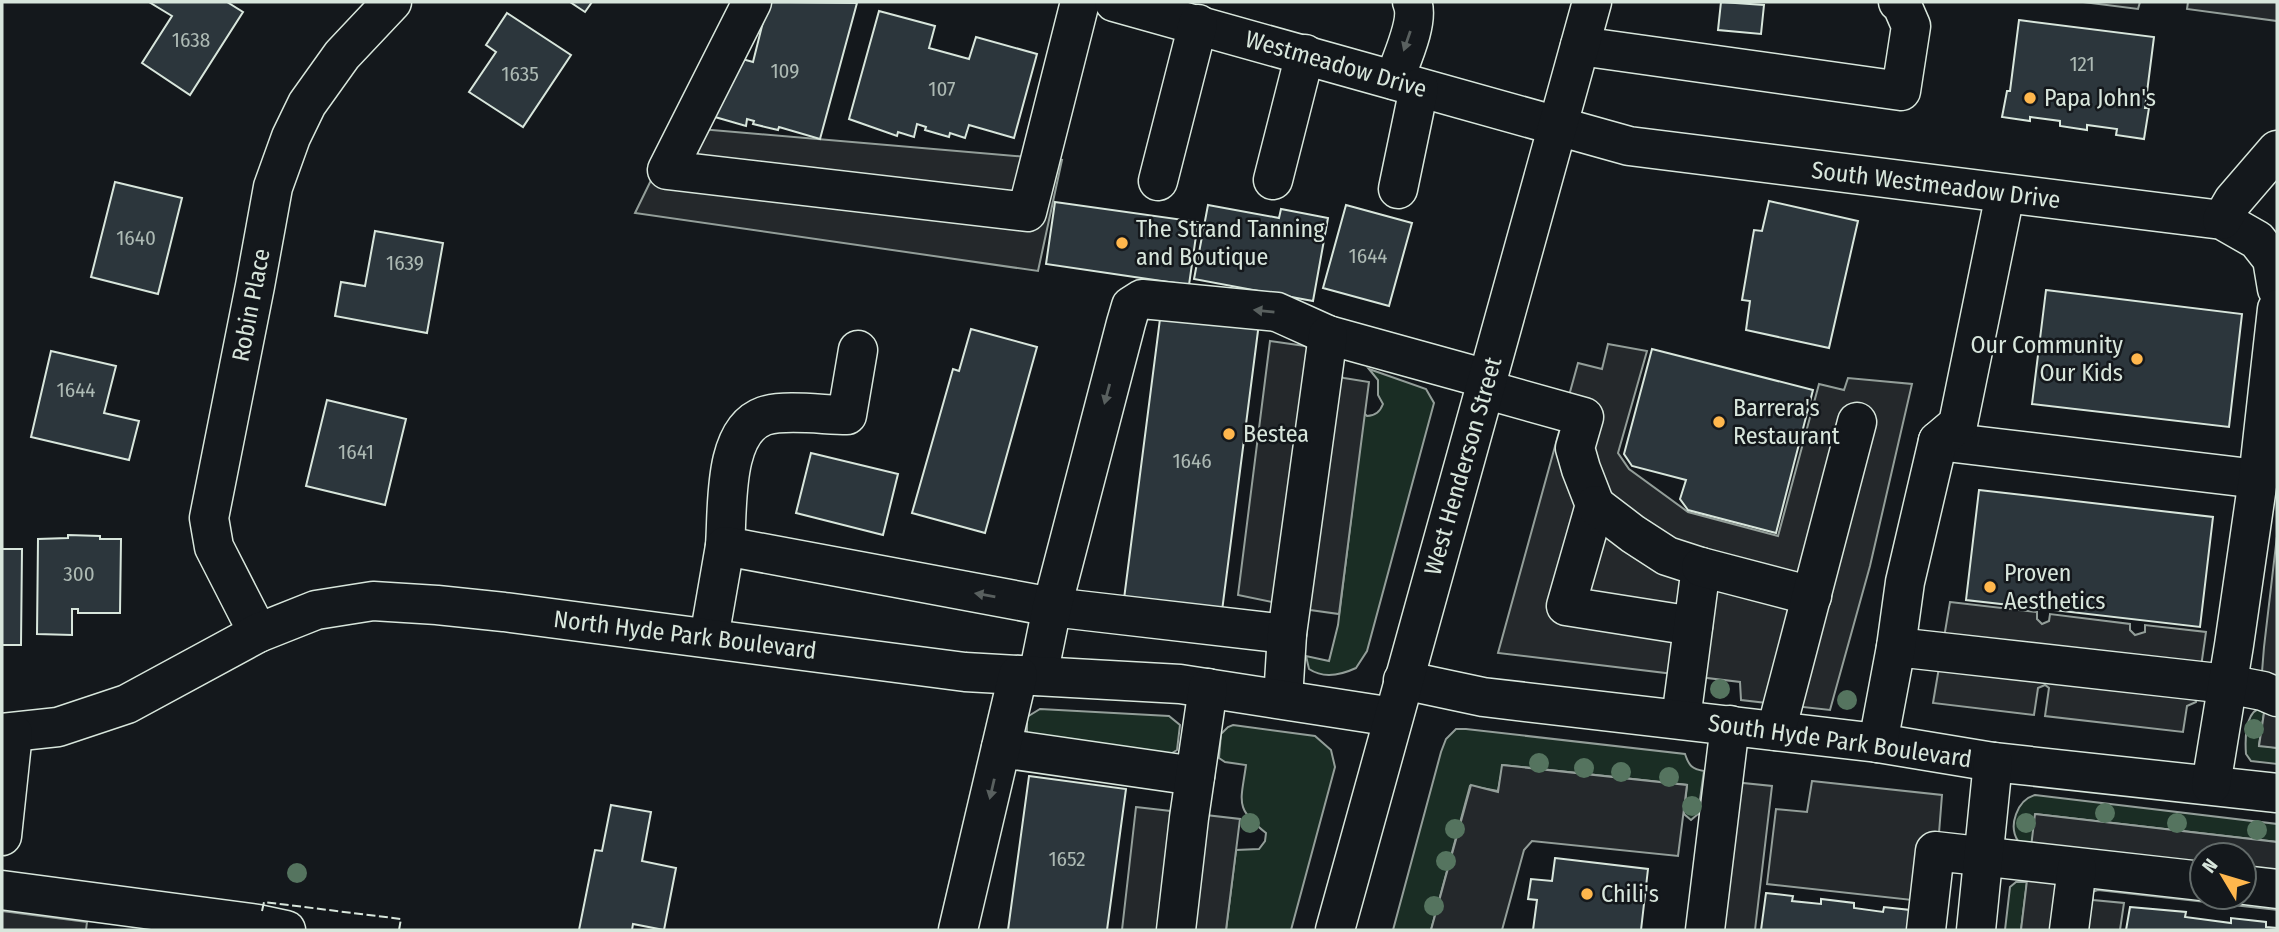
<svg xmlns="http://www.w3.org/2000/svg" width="2279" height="932" font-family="'Fira Sans Condensed',sans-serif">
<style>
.green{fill:#1a2d24;stroke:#939e99;stroke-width:2}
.parking{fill:#24282b;stroke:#939e99;stroke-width:2;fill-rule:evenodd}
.building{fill:#2c363c;stroke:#d8e6dc;stroke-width:2}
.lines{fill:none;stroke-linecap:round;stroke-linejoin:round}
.minor-casing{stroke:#d8e6dc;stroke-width:41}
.major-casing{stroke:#d8e6dc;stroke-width:41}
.minor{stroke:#14181c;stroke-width:38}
.major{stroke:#14181c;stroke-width:38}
.fence{stroke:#d8e6dc;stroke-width:2;stroke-dasharray:9 3.5;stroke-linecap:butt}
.tree{fill:#55745f}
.oneway{fill:#59605f}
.poi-dot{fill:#ffb74d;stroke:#14181c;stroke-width:2.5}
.labels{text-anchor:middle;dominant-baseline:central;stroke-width:5;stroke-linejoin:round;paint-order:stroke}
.number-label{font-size:21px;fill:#adbab4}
.street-label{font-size:24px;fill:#d8e6dc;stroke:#14181c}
.poi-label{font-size:24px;fill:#d8e6dc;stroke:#14181c;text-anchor:start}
</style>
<rect width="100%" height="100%" fill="#14181c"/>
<!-- green -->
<g class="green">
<path d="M1369 369 1426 389 1434 403 1367 651 1356 668C1341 675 1324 679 1309 669L1306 656 1329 661 1338 625 1364 413 1367 416C1375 416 1380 412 1383 404L1378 395V380Z"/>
<path d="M1040 709 1169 716 1180 725 1177 750 1167 756 1027 734V717Z"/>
<path d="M2258 709 2264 713 2259 745 2277 748V764L2251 761 2246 754C2245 741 2245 715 2258 709Z"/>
<path d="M1233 725 1315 736 1331 750 1335 767 1291 930H1226L1236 850 1259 849 1265 841 1266 833C1234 808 1241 802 1246 765L1225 762 1219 758 1221 734 1228 727Z"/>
<path d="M1456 729H1466L1685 754C1689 766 1692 769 1704 771L1698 814 1691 820 1684 814 1687 785 1503 765 1498 791 1470 786 1431 930H1393L1441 752 1446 739Z"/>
<path d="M2035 795 2277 824V842L2036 814 2032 844 2018 841C2008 826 2017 800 2035 795Z"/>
<path d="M2016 882H2027L2021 930H2005L2010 887Z"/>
</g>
<!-- parking -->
<g class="parking">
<path d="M2083 2H2140L2138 9Z"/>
<path d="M2188 2H2277V21L2187 9Z"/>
<path d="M677 127 1062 160 1038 271 635 213Z"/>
<path d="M1270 341 1305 346 1340 371 1341 377 1344 378 1369 382 1339 614 1310 610 1238 595Z"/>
<path d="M1608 344 1647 351 1618 453 1629 469 1688 512 1778 536 1819 384 1844 390 1848 378 1912 384 1870 566 1830 710 1741 700 1740 682 1498 653 1578 363 1602 369Z"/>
<path d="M2277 536V748L2259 746 2264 713 2262 672 2264 647Z"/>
<path d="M1950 602 2037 612V619L2042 624 2049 621 2050 614 2130 624V630L2135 635 2145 632V625L2206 632 2196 702 2187 706 2183 732 2045 716 2049 688 2045 685 2038 688 2034 715 1933 703Z"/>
<path d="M1502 765 1687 785 1678 856 1532 841 1524 850 1502 930H1431L1471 785 1498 792Z"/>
<path d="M1704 779 1772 786 1755 930H1686L1693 889Z"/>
<path d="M1812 781 1942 795 1939 833 1921 901 1767 884 1776 809 1807 812Z"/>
<path d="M1136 807 1240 819 1226 930H1122Z"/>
<path d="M2035 814 2277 842V910L2098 890 2092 892 2093 900 2124 903 2120 930H2021ZM2202 855H2244V897H2202Z"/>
<path d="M2 911 87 922 86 930H2Z"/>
</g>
<!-- building -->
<g class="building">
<path d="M149 2H227L243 12 190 95 142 63 172 16Z"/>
<path d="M570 2H592L585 12Z"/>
<path d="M768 2 857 3 820 139 779 127 778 130 753 124 754 121 747 119 746 126 715 117 735 57 753 62Z"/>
<path d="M1721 2 1764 5 1761 34 1718 30Z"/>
<path d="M879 11 935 26 929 48 969 59 976 37 1037 54 1014 138 969 125 965 138 950 133 949 137 925 130 926 127 917 124 914 137 898 132 897 136 849 119Z"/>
<path d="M507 13 571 55 523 127 469 92 496 52 486 45Z"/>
<path d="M2019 20 2154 37 2145 108H2149L2144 139 2116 135 2117 129 2087 125V130L2060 126V121L2030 117V121L2002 117 2007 91H2010Z"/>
<path d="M115 182 182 198 158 294 91 277Z"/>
<path d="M1769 201 1858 221 1829 348 1746 330 1750 301 1742 300 1754 230 1762 231Z"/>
<path d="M1055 202 1198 222 1189 285 1046 264Z"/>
<path d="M1208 205 1279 218 1281 209 1328 218 1313 301 1194 279Z"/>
<path d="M1346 205 1412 223 1389 306 1323 288Z"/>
<path d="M375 231 443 243 427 333 335 316 341 282 365 286Z"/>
<path d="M2046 290 2242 314 2229 427 2032 404Z"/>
<path d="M1161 311 1259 323 1222 611 1124 599Z"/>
<path d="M971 329 1037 347 985 533 912 513 953 369 959 371Z"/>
<path d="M1652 349 1813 390 1776 533 1688 510 1680 499 1686 480 1632 466 1624 454Z"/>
<path d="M51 351 116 366 104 413 139 421 129 460 31 437Z"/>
<path d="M327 400 406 419 385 505 306 486Z"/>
<path d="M811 453 898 474 883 535 796 513Z"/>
<path d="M1979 490 2213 517 2200 627 1966 600Z"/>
<path d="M68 535 100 536V539H121L120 613H78V609H72V635L37 634 38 539 68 538Z"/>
<path d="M2 549H22L21 645H2Z"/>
<path d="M1029 776 1126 789 1107 930H1008Z"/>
<path d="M611 805 651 812 642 861 676 868 664 930 633 924 632 930H579L595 850 602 851Z"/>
<path d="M1555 858 1648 869 1641 930H1533L1537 900 1528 899 1531 879 1552 881Z"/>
<path d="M1766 893 1793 896 1792 901 1821 904V899L1854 903V908L1883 912 1884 907 1910 910 1908 930H1761Z"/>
<path d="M2130 907 2186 912 2185 917 2231 923V918L2266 922V927L2277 928V930H2126Z"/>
</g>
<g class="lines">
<!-- minor casing -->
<g class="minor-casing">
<g id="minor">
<path d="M752 2 667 170 1027 212 1080 2"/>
<path d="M1114 2 1629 146 2222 220 2257 240 2272 259 2277 289"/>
<path d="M1580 46 1901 91 1911 26 1901 3 1898 2"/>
<path d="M1394 80C1401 61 1420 20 1412 2"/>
<path d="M1273 180 1305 54"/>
<path d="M1158 181 1198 24"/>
<path d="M1398 189 1419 88"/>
<path d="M2222 220 2233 201 2277 150"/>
<path d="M1484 389 1584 417 1575 448 1581 469 1595 505 1566 606 1693 626"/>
<path d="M1938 441 2258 479"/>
<path d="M1595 505 1633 534 1667 556 1701 567 1681 719"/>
<path d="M725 546C728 509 722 431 764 416 785 409 824 415 847 415L858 350"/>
<path d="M1701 567 1812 596"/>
<path d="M258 633 214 547 209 518 255 286 273 187 291 137 307 104 342 55 392 2"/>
<path d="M709 638 725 546 1052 607 1287 634"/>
<path d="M1896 647 2227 684 2263 691 2277 697"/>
<path d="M1038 676 1052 607 1126 323 1131 306 1142 299 1277 312 1328 335 1487 379"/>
<path d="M1403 680 1483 697 1878 743 1993 762 2277 793"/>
<path d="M1283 699 1287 634 1328 335"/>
<path d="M1776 731 1857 422"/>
<path d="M2 733 58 727 127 704 258 633 316 610 373 601 437 605 504 612 965 672 1180 684 1393 717"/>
<path d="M1878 743 1896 647 1905 582 1938 441 1958 424 2005 194"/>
<path d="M1001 748 1195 776"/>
<path d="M2211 785 2234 645 2258 479 2277 309"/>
<path d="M2 836 13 733"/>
<path d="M2244 885 2277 889"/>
<path d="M2 890 258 924 286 930"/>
<path d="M958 930 1018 675"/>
<path d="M1176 930 1189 818 1208 688"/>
<path d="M1705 930 1730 725"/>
<path d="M1926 930 1935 851 2202 881"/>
<path d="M1976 930 1993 762"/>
<path d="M2069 930 2077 868"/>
</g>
</g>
<!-- major casing -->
<g class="major-casing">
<path id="major" d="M1335 930 1592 2"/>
</g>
<!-- minor -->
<use href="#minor" class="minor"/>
<!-- major -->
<use href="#major" class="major"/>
<!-- fence -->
<path class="fence" d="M262 911 264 902 401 919 399 930"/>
</g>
<!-- trees -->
<g class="tree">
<circle cx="1720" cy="689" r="10"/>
<circle cx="1847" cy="700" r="10"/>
<circle cx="2254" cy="729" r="10"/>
<circle cx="1539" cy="763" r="10"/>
<circle cx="1584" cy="768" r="10"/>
<circle cx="1621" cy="772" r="10"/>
<circle cx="1669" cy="777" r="10"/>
<circle cx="1692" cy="806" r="10"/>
<circle cx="2105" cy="813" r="10"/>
<circle cx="1250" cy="823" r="10"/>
<circle cx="2026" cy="823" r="10"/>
<circle cx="2177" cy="823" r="10"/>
<circle cx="1455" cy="829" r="10"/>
<circle cx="2257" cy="830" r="10"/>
<circle cx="1446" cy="861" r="10"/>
<circle cx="297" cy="873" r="10"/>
<circle cx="1434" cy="906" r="10"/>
</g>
<!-- one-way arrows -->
<defs><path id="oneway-solid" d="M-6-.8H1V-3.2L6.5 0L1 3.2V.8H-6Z" transform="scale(1.75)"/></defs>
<g class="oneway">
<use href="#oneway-solid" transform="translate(1407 41) rotate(109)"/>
<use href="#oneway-solid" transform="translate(1264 311) rotate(-174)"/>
<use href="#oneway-solid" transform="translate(1107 394) rotate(105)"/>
<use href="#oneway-solid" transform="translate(985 595) rotate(-170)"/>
<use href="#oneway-solid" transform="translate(992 789) rotate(103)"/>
</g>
<!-- markers -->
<g class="poi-dot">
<circle cx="2030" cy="98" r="7"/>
<circle cx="1122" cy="243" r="7"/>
<circle cx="2137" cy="359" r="7"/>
<circle cx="1719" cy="422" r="7"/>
<circle cx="1229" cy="434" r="7"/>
<circle cx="1990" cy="587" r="7"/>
<circle cx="1587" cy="894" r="7"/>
</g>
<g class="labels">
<!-- number labels -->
<g class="number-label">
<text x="191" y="40">1638</text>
<text x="2082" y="64">121</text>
<text x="785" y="71">109</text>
<text x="520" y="74">1635</text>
<text x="942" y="89">107</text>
<text x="136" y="238">1640</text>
<text x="1368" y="256">1644</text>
<text x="405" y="263">1639</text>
<text x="76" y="390">1644</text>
<text x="356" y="452">1641</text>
<text x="1192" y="461">1646</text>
<text x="79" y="574">300</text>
<text x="1067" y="859">1652</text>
</g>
<!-- street labels -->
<g class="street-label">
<text transform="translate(1336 64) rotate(16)">Westmeadow Drive</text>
<text transform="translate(1936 185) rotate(7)">South Westmeadow Drive</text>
<text transform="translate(251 305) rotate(-79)">Robin Place</text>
<text transform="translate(1463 466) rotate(-74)">West Henderson Street</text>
<text transform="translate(685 635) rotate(7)">North Hyde Park Boulevard</text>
<text transform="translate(1840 741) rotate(8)">South Hyde Park Boulevard</text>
</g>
<!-- poi labels -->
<g class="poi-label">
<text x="2044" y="98">Papa John's</text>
<text x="1136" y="229">The Strand Tanning<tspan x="1136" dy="28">and Boutique</tspan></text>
<text x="2123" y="345" text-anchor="end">Our Community<tspan x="2123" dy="28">Our Kids</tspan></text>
<text x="1733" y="408">Barrera's<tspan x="1733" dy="28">Restaurant</tspan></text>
<text x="1243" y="434">Bestea</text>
<text x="2004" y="573">Proven<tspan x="2004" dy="28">Aesthetics</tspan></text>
<text x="1601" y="894">Chili's</text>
</g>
</g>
<!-- border -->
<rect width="2279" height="932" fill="none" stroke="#d8e6dc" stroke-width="7"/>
<!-- north arrow -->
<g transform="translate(2223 876) rotate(308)"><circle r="33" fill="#14181c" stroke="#626a69" stroke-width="2"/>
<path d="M0-5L12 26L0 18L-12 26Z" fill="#ffb74d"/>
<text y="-10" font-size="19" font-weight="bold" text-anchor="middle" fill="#d8e6dc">N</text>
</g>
</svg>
